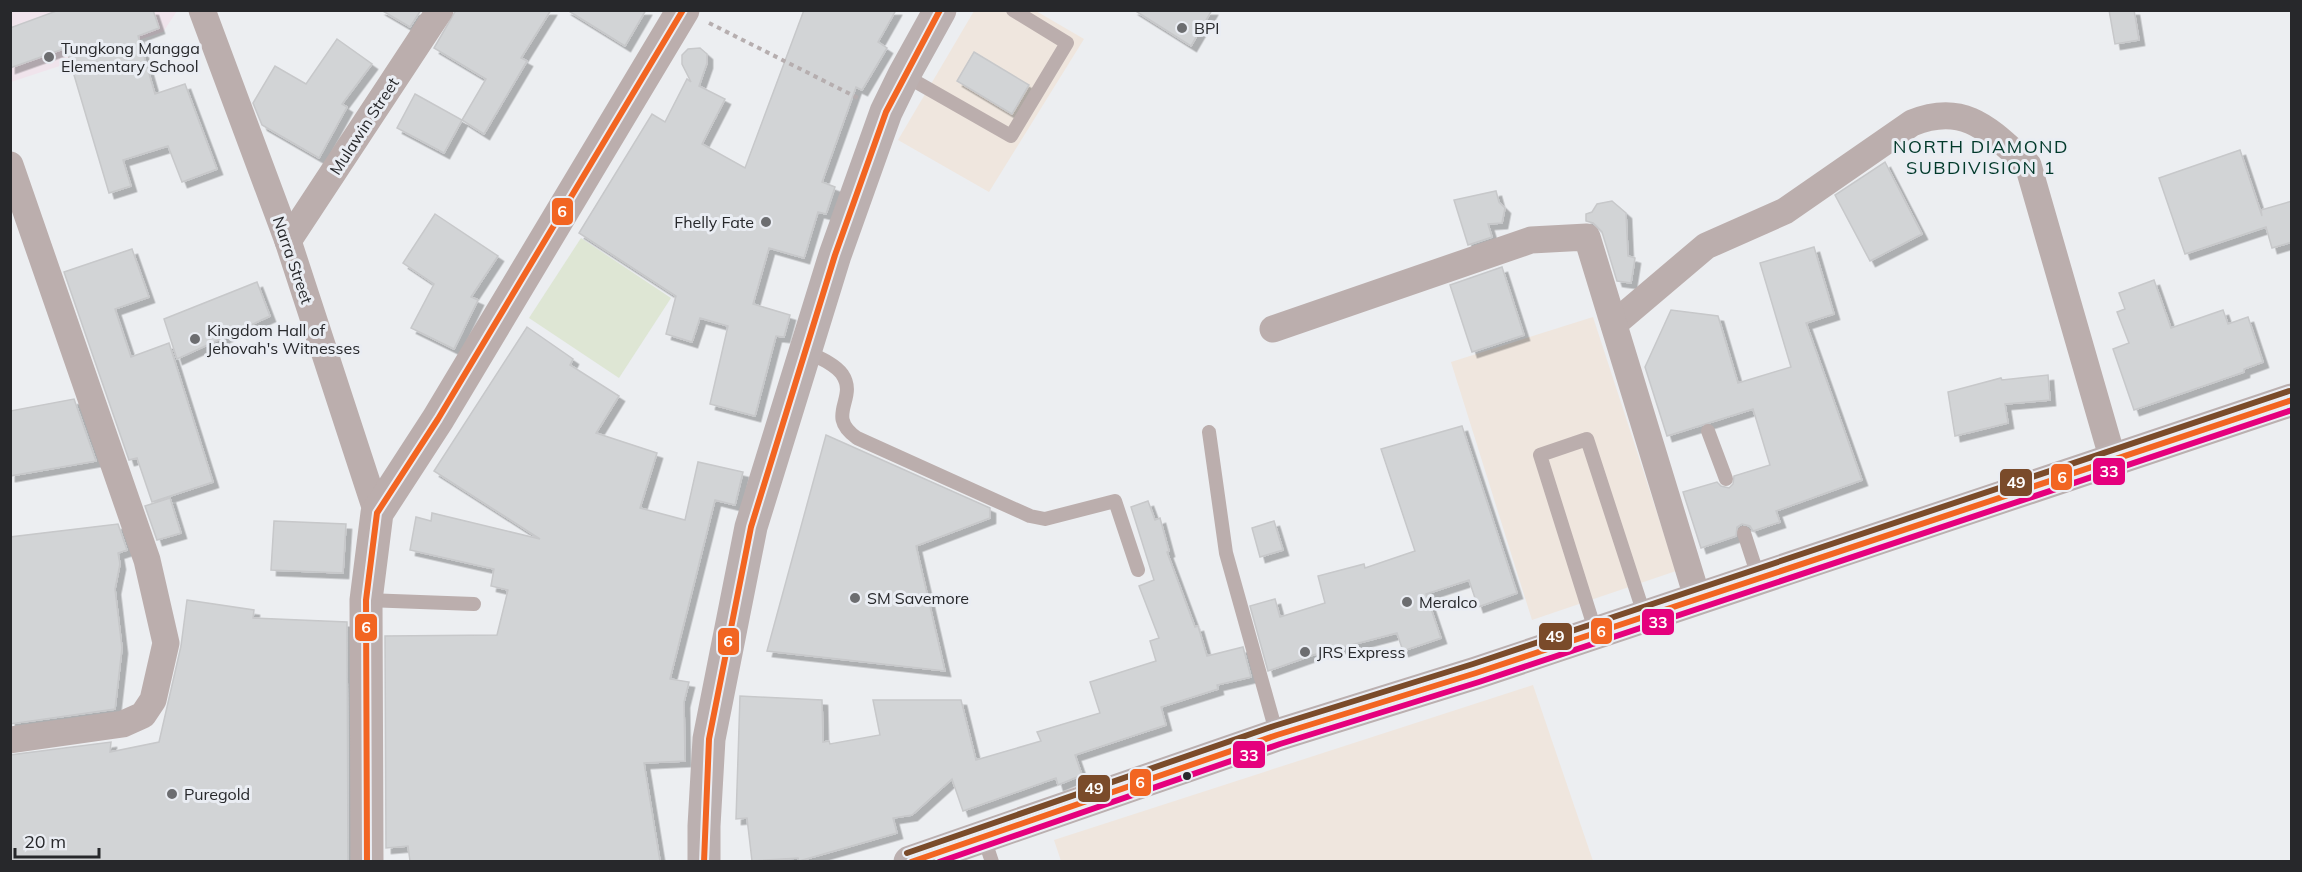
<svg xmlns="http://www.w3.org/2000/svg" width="2302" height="872" font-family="Mulish,sans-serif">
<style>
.commercial{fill:#efe6de}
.education{fill:#f0e4ec}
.green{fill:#dee6d4}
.building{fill:#d2d4d6;stroke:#c7c8ca;stroke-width:1.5;filter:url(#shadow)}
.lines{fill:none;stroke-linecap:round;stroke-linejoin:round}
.path{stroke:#b6aeaf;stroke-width:4;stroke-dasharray:4.5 4.5;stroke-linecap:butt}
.service{stroke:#bbaead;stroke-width:14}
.minor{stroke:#bbaead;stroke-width:27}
.tertiary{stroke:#bbaead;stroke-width:33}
.primary{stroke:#bbb0b0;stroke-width:33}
.bus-1-casing{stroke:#eaedf3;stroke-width:10}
.bus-2-casing{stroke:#eaedf3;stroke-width:10}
.bus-3-casing{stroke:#eaedf3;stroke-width:10}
.bus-1{stroke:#f26522;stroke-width:6}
.bus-2{stroke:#e5007d;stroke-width:6}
.bus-3{stroke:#7a4b2a;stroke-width:6}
.poi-dot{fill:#6c6d70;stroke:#eaedf3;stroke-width:2}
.bus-dot{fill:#27282b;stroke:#eaedf3;stroke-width:2}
.labels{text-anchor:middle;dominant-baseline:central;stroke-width:6;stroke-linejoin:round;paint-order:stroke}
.poi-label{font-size:16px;fill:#27282b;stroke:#eaedf3;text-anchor:start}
.street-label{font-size:16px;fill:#27282b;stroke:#eaedf3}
.neighbourhood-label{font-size:18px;letter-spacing:1.5px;fill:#01392a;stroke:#eaedf3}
.line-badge{stroke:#eaedf3;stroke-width:2}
.badge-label{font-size:16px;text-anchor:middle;font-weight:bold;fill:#fff}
</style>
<defs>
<filter id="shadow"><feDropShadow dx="5.5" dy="5.5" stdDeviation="0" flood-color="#0004"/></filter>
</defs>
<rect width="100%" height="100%" fill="#eceef1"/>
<!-- commercial -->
<g class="commercial">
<path d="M974 11H1036L1084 39 989 192 898 140Z"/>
<path d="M1593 317 1676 571 1532 620 1451 362Z"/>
<path d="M1533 685 1593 861H1061L1054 840Z"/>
</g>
<!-- education -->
<path class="education" d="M10 11H177L163 32 11 82Z"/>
<!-- green -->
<path class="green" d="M581 238 671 298 619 378 529 318Z"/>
<!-- building -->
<g class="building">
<path d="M59 10H153L159 28 138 36 155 94 185 84 217 169 182 182 168 146 123 160 131 186 109 193 66 48 10 68V28Z"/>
<path d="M381 10H421L410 27Z"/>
<path d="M456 10H551L521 58 527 61 484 134 462 120 486 79 434 48Z"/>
<path d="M567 10H646L625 46Z"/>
<path d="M804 10H896L878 42 887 48 862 90 856 87 822 182 835 187 826 214 818 212 804 258 769 248 753 304 790 315 784 337 776 336 755 416 710 404 728 326 700 318 692 342 666 334 676 296 579 233 652 114 665 122 687 79 691 82 682 64V55L688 49 700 48 707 54V63L699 86 725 99 702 144 745 168Z"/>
<path d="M1134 10H1212L1191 46Z"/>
<path d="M2109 10H2134L2139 40 2115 44Z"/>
<path d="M337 39 372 64 342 104 347 107 319 158 262 125 253 103 275 66 306 84Z"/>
<path d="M974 52 1029 85 1012 114 957 81Z"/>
<path d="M415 94 462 120 444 153 397 128Z"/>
<path d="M2240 150 2262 216 2261 210 2292 201V242L2272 248 2266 227 2185 254 2159 178Z"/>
<path d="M1885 162 1922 234 1870 261 1835 195Z"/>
<path d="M1496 191 1499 202 1505 208 1502 223 1488 224 1492 237 1468 245 1454 200Z"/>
<path d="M1612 201 1626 213 1628 256 1635 258 1631 283 1617 281 1602 232 1593 223 1586 221V214L1592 212 1597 204Z"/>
<path d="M435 214 498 256 471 297 478 300 454 349 411 328 434 284 403 263Z"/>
<path d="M1814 247 1834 314 1806 323 1862 480 1776 511 1780 522 1753 531 1750 526 1742 524 1737 527 1736 536 1701 548 1683 492 1717 482 1721 486 1729 488 1733 484 1734 476 1770 465 1753 409 1667 436 1645 367 1671 310 1718 316 1738 383 1791 367 1760 263Z"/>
<path d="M132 249 149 297 115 309 131 357 169 343 213 482 152 502 137 458 129 460 64 272Z"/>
<path d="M1502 267 1524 335 1472 352 1450 285Z"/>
<path d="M2154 280 2171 328 2223 310 2228 324 2248 317 2263 362 2244 369V372L2134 410 2113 349 2129 343 2117 312 2125 309 2119 293Z"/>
<path d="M257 282 270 316 177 359 164 319Z"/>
<path d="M527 327 573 359 570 365 619 396 596 433 657 453 640 508 685 520 698 462 743 472 735 505 715 500 670 679 689 682 684 702 685 761 644 763 660 861H410L408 846 386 848 385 636 497 635 508 590 491 586 494 569 410 550 416 517 431 521 432 513 540 539 434 471Z"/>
<path d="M2048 375 2050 400 2005 404 2008 423 1955 436 1948 392 2001 378 2002 380Z"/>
<path d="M74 399 96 461 10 476V411Z"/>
<path d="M1462 426 1517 593 1478 607 1469 580 1426 594 1441 638 1403 651 1397 633 1313 655 1268 671 1250 606 1275 599 1280 617 1325 603 1318 576 1364 564 1365 568 1415 551 1381 449Z"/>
<path d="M826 435 990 508V518L916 546 945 671 767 651Z"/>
<path d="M170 498 181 533 157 540 145 506Z"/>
<path d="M1148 501 1155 520 1160 518 1169 551 1167 552 1195 627 1198 626 1207 656 1243 647 1251 677 1217 685 1218 689 1161 707 1166 725 1075 755 1082 775 1058 785 1056 778 963 811 952 779 912 815 893 818 897 833 799 861 798 858 752 861 747 818 736 819 740 696 822 700 823 742 829 741 830 744 880 735 873 700H961L976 760 1041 741 1037 732 1100 713 1090 682 1156 661 1150 641 1159 638 1139 586 1154 580 1131 507Z"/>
<path d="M274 521 346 524 343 573 271 570Z"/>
<path d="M1274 521 1283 550 1260 557 1252 528Z"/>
<path d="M118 524 127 550 118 553 120 564 115 589 122 648 115 709 10 724V537Z"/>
<path d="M187 600 254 610 253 618 347 622 348 861H10V755L111 742 110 752 159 742 181 646Z"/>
</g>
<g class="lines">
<!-- path -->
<path class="path" d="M709 23 860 99"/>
<!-- service -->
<g class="service">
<path d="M904 75 1011 136 1067 43 1013 10"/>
<path d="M805 351C817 357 834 363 842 374 859 399 824 415 857 438L1030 516 1045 519 1115 501 1138 570"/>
<path d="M1708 431 1726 479"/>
<path d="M1209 432 1226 553 1277 735"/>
<path d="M1744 533 1759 579"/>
<path d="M366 600 474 604"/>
<path d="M1596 633 1540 455 1587 439 1645 617"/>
<path d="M983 835 992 862"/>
</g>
<!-- minor -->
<g class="minor">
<path d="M202 10 288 241 377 513"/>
<path d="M10 165 147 560 166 643 153 700 143 715 123 724 10 740"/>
<path d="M288 241 440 10"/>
<path d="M1614 324 1706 246 1785 211 1912 123C1966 101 1991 132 2028 165L2113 460"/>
<path d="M1273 329 1531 240 1587 237 1698 600"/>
</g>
<!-- tertiary -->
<path class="tertiary" d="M367 862 366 600 377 513 438 419 683 10"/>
<!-- primary -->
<g class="primary">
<path d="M704 862V826L709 739 751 527 835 255 886 112 904 75 940 10"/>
<path d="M910 862 1277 735 1476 673 2292 400"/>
</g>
<!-- bus-1 casing -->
<g class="bus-1-casing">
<g id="bus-1">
<path d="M367 862 366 600 377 513 438 419 683 10"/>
<path d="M704 862 709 739 751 527 835 255 886 112 940 10"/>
<path d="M911 862 1277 735 1476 673 2292 400"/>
</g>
</g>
<!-- bus-2 casing -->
<g class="bus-2-casing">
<path id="bus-2" d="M939 862 1280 744 1479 682 2292 410"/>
</g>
<!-- bus-3 casing -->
<g class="bus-3-casing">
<path id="bus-3" d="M907 853 1274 726 1473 664 2289 391"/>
</g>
<!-- bus-1 -->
<use href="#bus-1" class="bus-1"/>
<!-- bus-2 -->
<use href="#bus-2" class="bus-2"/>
<!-- bus-3 -->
<use href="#bus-3" class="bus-3"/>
</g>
<!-- markers -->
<g class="poi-dot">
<circle cx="1182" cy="28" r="6"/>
<circle cx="49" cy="57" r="6"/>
<circle cx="766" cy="222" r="6"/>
<circle cx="195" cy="339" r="6"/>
<circle cx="855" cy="598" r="6"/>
<circle cx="1407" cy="602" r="6"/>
<circle cx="1305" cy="652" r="6"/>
<circle cx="172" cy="794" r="6"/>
</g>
<circle class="bus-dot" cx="1187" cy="776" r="5"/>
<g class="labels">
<!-- poi labels -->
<g class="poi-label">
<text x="1194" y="28">BPI</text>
<text x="61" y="48">Tungkong Mangga<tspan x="61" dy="18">Elementary School</tspan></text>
<text x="754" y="222" text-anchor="end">Fhelly Fate</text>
<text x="207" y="330">Kingdom Hall of<tspan x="207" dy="18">Jehovah's Witnesses</tspan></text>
<text x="867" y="598">SM Savemore</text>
<text x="1419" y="602">Meralco</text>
<text x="1317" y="652">JRS Express</text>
<text x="184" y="794">Puregold</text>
</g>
<!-- street labels -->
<g class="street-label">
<text transform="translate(364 126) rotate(-57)">Mulawin Street</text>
<text transform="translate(293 260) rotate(71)">Narra Street</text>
</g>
<!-- neighbourhood labels -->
<g class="neighbourhood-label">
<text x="1981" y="146">NORTH DIAMOND<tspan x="1981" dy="21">SUBDIVISION 1</tspan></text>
</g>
</g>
<g class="line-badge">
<rect x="551" y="197" width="23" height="29" rx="6" fill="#f26522"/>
<rect x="2092" y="457" width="34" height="29" rx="6" fill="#e5007d"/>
<rect x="2050" y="463" width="23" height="28" rx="6" fill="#f26522"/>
<rect x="1999" y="468" width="34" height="29" rx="6" fill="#7a4b2a"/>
<rect x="1641" y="608" width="34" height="28" rx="6" fill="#e5007d"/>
<rect x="354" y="613" width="24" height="29" rx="6" fill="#f26522"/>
<rect x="1590" y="617" width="23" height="28" rx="6" fill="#f26522"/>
<rect x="1538" y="622" width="35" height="29" rx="6" fill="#7a4b2a"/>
<rect x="717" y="627" width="23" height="29" rx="6" fill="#f26522"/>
<rect x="1232" y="740" width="34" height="29" rx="6" fill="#e5007d"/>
<rect x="1129" y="768" width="23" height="29" rx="6" fill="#f26522"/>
<rect x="1077" y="774" width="34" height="29" rx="6" fill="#7a4b2a"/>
</g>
<g class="badge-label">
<text x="562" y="217">6</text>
<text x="2109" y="477">33</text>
<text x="2062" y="483">6</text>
<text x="2016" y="488">49</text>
<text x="1658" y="628">33</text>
<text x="366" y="633">6</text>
<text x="1601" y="637">6</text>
<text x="1555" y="642">49</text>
<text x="728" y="647">6</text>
<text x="1249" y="761">33</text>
<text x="1140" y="788">6</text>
<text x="1094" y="794">49</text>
</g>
<!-- border -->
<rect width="2302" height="872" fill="none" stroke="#27282b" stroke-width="24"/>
<!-- scale -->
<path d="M15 848v9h84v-9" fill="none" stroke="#27282b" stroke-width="3"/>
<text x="24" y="848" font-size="18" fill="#27282b" stroke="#eaedf3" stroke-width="4.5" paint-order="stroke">20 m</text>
</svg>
